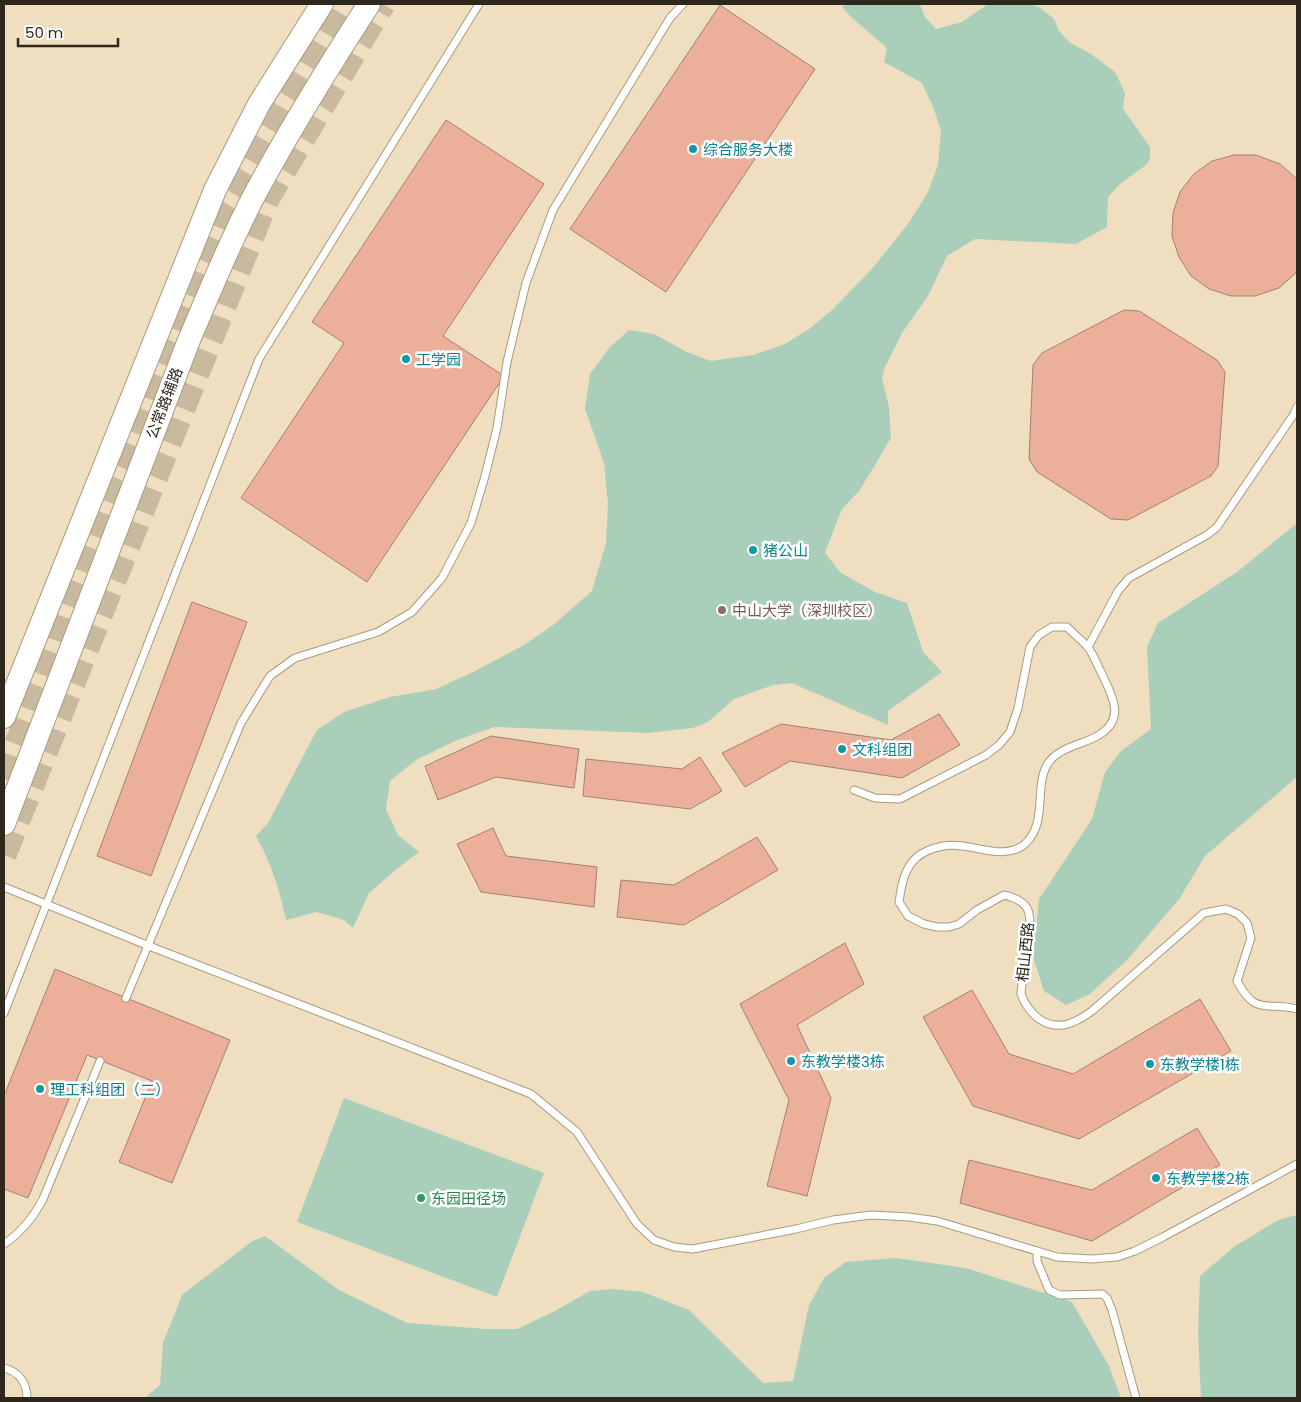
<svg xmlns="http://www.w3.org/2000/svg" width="1301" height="1402" font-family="Poppins,'Noto Sans SC',sans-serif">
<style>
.green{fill:#a9cfbb}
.building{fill:#ecaf99;stroke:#a28175}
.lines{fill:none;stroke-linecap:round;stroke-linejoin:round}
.highway-tunnel{stroke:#c9b99f;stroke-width:25;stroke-dasharray:25 12;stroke-linecap:butt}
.lane-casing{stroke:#aa9a7d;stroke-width:9}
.primary-casing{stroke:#aa9a7d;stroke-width:24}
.lane{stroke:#fff;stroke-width:7}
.primary{stroke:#fff;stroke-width:22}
.culture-dot{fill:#0f9aa8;stroke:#fff;stroke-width:2}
.education-dot{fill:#8d6e63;stroke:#fff;stroke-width:2}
.leisure-dot{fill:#2e9e5b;stroke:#fff;stroke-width:2}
.labels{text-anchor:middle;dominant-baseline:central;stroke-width:5;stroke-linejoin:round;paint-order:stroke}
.culture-label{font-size:15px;fill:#0d838f;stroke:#fff;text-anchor:start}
.street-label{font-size:15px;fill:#2e271b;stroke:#fff}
.education-label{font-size:15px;fill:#785e54;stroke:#fff;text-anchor:start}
.leisure-label{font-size:15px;fill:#27864d;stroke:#fff;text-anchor:start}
</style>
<rect width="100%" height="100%" fill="#f0dec0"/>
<!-- green -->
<g class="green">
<path d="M847 4H920L925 17 936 29 962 22 988 4H1031L1040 8 1054 19 1059 31 1069 42 1091 54 1115 72 1125 93 1123 109 1150 147V159L1146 165 1120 184 1108 197 1107 227 1076 244 975 239 947 256 928 296 902 333 885 367 882 378 889 407 891 438 860 490 842 509 825 553 841 573 875 592 907 603 923 652 942 672 888 711V725L792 683 773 685 734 699 708 722 693 728 648 733 494 727 455 741 416 760 390 781 386 809 398 835 419 852 398 868 369 893 353 928 344 920 317 912 286 920C279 887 272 866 256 836L268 823 317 730 344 712 390 697 436 689 471 673 524 645 553 625 592 591 606 543 608 504 604 463 585 409 590 374 610 347 629 330 654 334 687 352 711 361 753 355 785 344 809 329 831 311 871 270 908 224 928 192 938 165 941 131 934 109 922 83 884 62 887 48 851 17 842 7Z"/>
<path d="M1297 523V777L1205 856 1180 898 1128 959 1090 994 1066 1005 1044 991 1033 957 1039 899 1092 819 1105 772 1121 751 1151 729 1147 647 1158 623 1237 572Z"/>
<path d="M344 1098 544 1173 497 1297 297 1222Z"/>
<path d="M1297 1215V1398H1201L1198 1333 1200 1276 1235 1246 1278 1220Z"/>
<path d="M265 1236 339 1290 407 1323 487 1329H517L553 1312 590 1291 613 1289 643 1292 689 1310 763 1383 793 1381 809 1305 824 1278 846 1262 896 1258 966 1268 1072 1302 1109 1366 1121 1398H145L160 1385 163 1343 182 1295 251 1242Z"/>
</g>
<!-- building -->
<g class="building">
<path d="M720 5 815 69 666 292 570 229Z"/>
<path d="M446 120 544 184 443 336 504 376 367 582 241 498 344 343 312 322Z"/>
<path d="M1234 155H1256L1280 164 1297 179V272L1279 288 1255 296H1231L1209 289 1191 276 1179 257 1172 236 1173 213 1180 192 1194 174 1212 161Z"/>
<path d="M1124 310 1139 311 1217 360 1225 372 1218 466 1211 476 1128 520 1111 519 1037 472 1029 459 1033 365 1042 353Z"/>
<path d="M192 602 247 622 151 876 97 856Z"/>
<path d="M939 714 960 745 902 778 790 761 745 787 722 753 781 724 891 740Z"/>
<path d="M491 736 579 749 574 788 496 777 438 800 425 766Z"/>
<path d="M700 757 722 791 690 809 583 796 586 759 682 769Z"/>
<path d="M493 828 506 856 597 867 594 907 481 892 457 844Z"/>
<path d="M757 837 778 870 684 925 617 917 621 880 674 885Z"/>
<path d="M845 943 864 984 797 1025 831 1098 807 1196 767 1186 789 1100 740 1004Z"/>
<path d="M55 969 230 1040 172 1183 119 1162 152 1081 87 1055 28 1198 4 1189V1096Z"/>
<path d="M972 990 1009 1054 1073 1074 1200 999 1231 1051 1079 1139 973 1106 923 1017Z"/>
<path d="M1197 1128 1220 1165 1092 1241 960 1203 969 1160 1092 1190Z"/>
</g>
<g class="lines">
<!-- highway-tunnel -->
<g class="highway-tunnel">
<path d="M4 779 109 496 224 208 343 4"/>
<path d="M4 855 267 199 383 4"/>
</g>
<!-- lane casing -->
<g class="lane-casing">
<g id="lane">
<path d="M1088 647 1118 591 1129 578 1207 535 1217 527 1294 414 1297 407"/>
<path d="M854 790 875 798 900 799 986 755 999 745 1010 732 1018 708 1030 647 1039 635 1052 627H1067C1073 633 1080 639 1086 645 1093 652 1096 663 1101 672 1111 694 1127 718 1099 735 1083 745 1057 747 1047 765 1034 788 1048 823 1025 844 1007 859 982 848 962 846 951 844 939 846 929 850 906 859 902 880 899 902L908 916 924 924 937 927H949L959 924 977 910 1004 895C1013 897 1022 900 1027 908 1036 925 1022 974 1021 994 1025 1005 1030 1012 1039 1019 1059 1032 1075 1023 1092 1011L1204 913 1226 909 1238 914 1247 923 1251 938 1237 981C1256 1017 1266 1001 1297 1009"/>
<path d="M4 887 149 946 531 1094 577 1132 637 1224 654 1240 674 1247 693 1249 796 1229 833 1220 871 1215 909 1217 937 1221 1057 1257 1091 1259 1117 1257 1135 1251 1163 1237 1297 1164"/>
<path d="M126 998 241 723 270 676 295 658 378 632 412 612 442 578 471 523 485 476 497 428 507 362 526 283 553 210 670 18 683 4"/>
<path d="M4 1013 259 359 479 4"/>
<path d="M4 1244C22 1232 33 1218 43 1199L100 1061"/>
<path d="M1037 1251V1261L1049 1290 1060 1295 1102 1294 1107 1298 1112 1310 1136 1398"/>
<path d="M4 1368C19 1372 27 1383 27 1398"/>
</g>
</g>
<!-- primary casing -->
<g class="primary-casing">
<g id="primary">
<path d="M4 717 215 190 259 104 322 4"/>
<path d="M4 824 189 340C210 291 230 241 255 194 290 129 329 66 369 4"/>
</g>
</g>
<!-- lane -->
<use href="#lane" class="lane"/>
<!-- primary -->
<use href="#primary" class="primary"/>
</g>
<!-- markers -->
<g class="culture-dot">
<circle cx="693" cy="149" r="5"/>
<circle cx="406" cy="359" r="5"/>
<circle cx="753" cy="550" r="5"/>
<circle cx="842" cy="749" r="5"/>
<circle cx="791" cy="1061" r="5"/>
<circle cx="1150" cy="1064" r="5"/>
<circle cx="40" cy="1089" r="5"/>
<circle cx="1156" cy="1178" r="5"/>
</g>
<circle class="education-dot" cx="722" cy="610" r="5"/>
<circle class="leisure-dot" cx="421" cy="1198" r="5"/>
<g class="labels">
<!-- culture labels -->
<g class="culture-label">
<text x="703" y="149">综合服务大楼</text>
<text x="416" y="359">工学园</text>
<text x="763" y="550">猪公山</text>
<text x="852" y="749">文科组团</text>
<text x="801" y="1061">东教学楼3栋</text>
<text x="1160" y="1064">东教学楼1栋</text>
<text x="50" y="1089">理工科组团（二）</text>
<text x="1166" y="1178">东教学楼2栋</text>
</g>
<!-- street labels -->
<g class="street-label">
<text transform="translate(164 403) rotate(-69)">公常路辅路</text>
<text transform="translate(1025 952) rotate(-84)">相山西路</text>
</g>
<!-- education labels -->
<g class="education-label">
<text x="732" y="610">中山大学（深圳校区）</text>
</g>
<!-- leisure labels -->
<g class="leisure-label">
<text x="431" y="1198">东园田径场</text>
</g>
</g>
<!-- border -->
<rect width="1301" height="1402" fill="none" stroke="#2e271b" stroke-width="10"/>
<!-- scale -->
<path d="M18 38v8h100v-8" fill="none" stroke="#2e271b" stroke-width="2.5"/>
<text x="25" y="38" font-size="15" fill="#2e271b" stroke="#ffffff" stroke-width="4" paint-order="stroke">50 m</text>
</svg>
